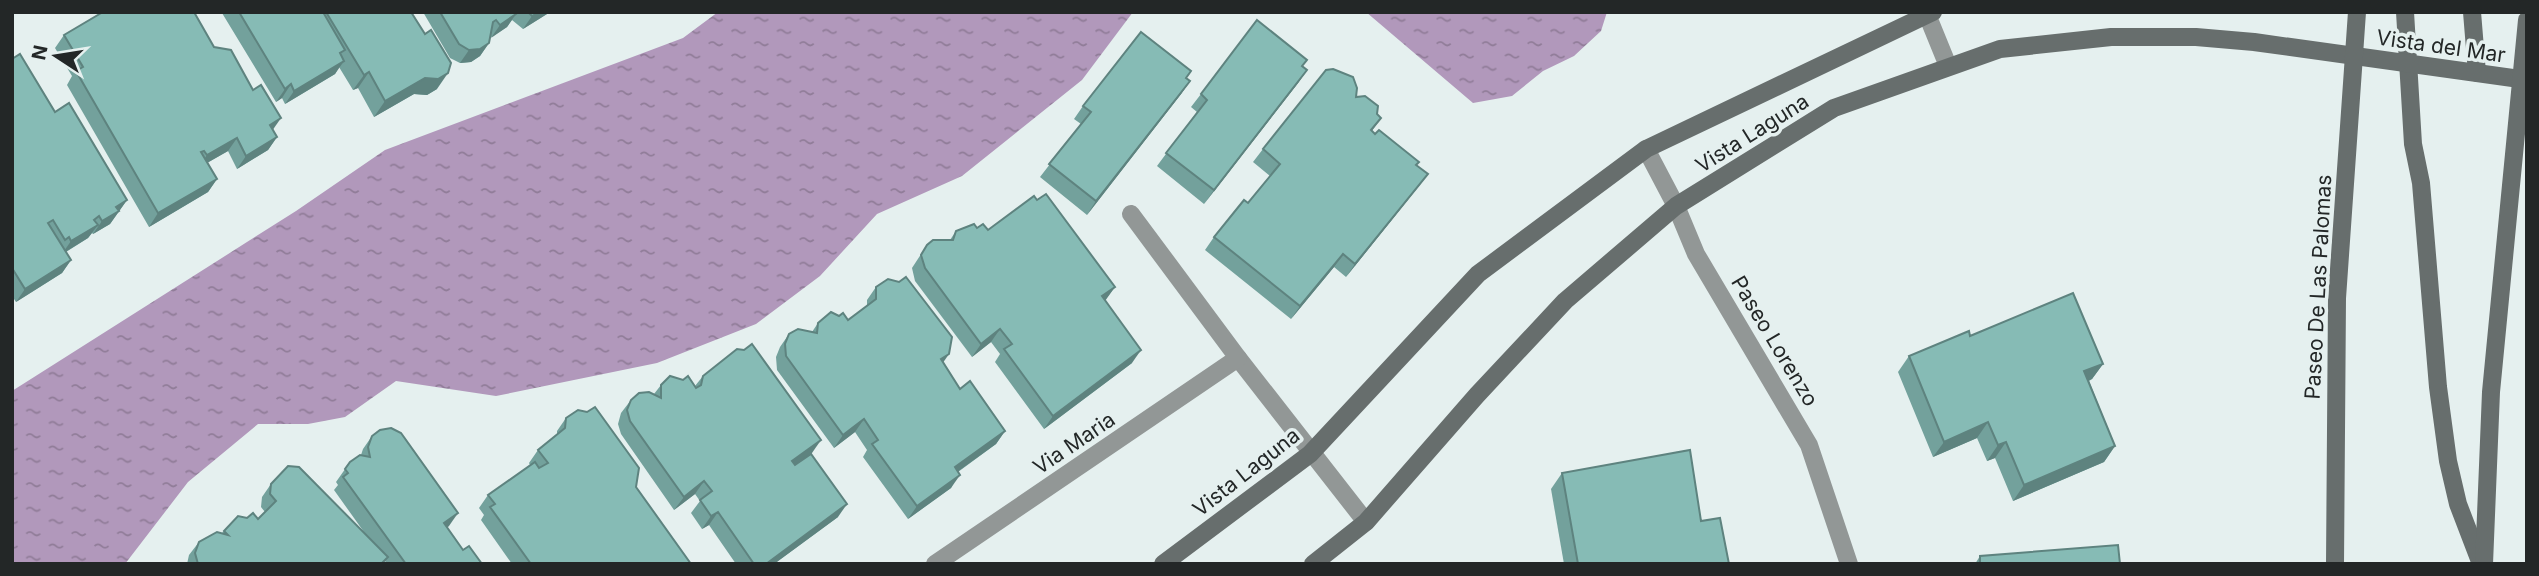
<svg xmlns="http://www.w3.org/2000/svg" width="2539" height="576" font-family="Inter,sans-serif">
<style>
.water{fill:url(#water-ripples)}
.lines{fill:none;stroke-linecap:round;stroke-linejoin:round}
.street{stroke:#929796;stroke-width:18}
.secondary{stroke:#676e6d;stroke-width:18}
.wall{fill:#73a19c}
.shaded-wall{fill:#5e837f}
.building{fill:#86bbb5;stroke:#5e837f;stroke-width:2}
.labels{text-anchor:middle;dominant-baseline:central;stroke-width:7;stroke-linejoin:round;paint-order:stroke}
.street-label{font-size:21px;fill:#232727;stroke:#e5f0ef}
</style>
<defs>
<pattern id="water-ripples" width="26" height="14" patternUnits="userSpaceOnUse" patternTransform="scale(1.75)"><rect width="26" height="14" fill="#b198bb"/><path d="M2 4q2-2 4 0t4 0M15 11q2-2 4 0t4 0" fill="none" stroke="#907c98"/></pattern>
</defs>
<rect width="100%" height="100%" fill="#e5f0ef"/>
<!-- water -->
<g class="water">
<path d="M718 12H1133L1082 80 962 176 877 214 820 276 756 324 657 363 496 396 396 381 345 417 308 424H258L188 482 125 564H12V391L296 211 385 150 683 38Z"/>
<path d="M1366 12H1607L1601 31 1574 56 1543 71 1512 96 1473 103Z"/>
</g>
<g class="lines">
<!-- street -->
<g class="street">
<path d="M1926 12 1948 66"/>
<path d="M1646 149 1676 206 1696 254 1809 445 1849 564"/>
<path d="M1238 358 1366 522"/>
<path d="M935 564 1238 358 1131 214"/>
</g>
<!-- secondary -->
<g class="secondary">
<path d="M2405 12 2413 144 2421 183 2438 387 2448 461 2458 504 2481 564"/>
<path d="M2472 12 2477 73"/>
<path d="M1163 564 1310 454 1478 274 1646 149 1933 12"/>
<path d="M1313 564 1366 522 1477 395 1565 301 1676 206 1834 108 2000 49 2111 37H2196L2254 42 2527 80"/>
<path d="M2335 564 2337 298 2357 12"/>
<path d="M2484 564 2491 392 2527 20"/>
</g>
</g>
<!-- wall -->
<g class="wall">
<path d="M223 12H411L437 89 427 95 414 94 374 117 358 88 353 90 339 67 335 74 285 104 282 98 276 102 222 13Z"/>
<path d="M423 12H549L547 14 523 29 512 20 507 27 490 38 489 43 480 56 471 62 460 63 450 58Z"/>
<path d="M64 35 214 47 273 130 277 137 268 150 237 169 228 151 207 163 217 179 208 192 149 227 67 85 72 76 55 48Z"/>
<path d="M12 59 127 200 110 224 93 234 92 233 88 238 66 252 71 260 62 273 16 302 12 296Z"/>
<path d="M1303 67 1307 70 1298 83 1204 204 1157 166 1197 112 1191 107 1201 94Z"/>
<path d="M1186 78 1190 81 1181 94 1087 215 1040 177 1081 124 1074 119 1083 106Z"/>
<path d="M1356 97 1381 118 1372 131 1428 174 1418 187 1346 277 1334 267 1291 319 1205 250 1214 237 1248 203 1270 176 1253 162 1263 149Z"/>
<path d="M977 228 988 230 1115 287 1105 300 1132 363 1044 429 995 362 1000 354 991 342 972 357 915 281 912 268 927 245 950 240 956 231Z"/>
<path d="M876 287 943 363 960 389 1005 431 996 444 958 472 951 488 908 519 863 457 867 450 855 432 834 448 777 370 776 357 780 347 789 334 812 332 818 323 848 320 867 306V300Z"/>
<path d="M1970 336 2103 364 2092 379 2089 381 2115 446 2104 462 2013 501 1995 458 1987 461 1977 438 1933 457 1898 372 1909 356Z"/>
<path d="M703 376 812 453 795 465 838 517 774 564H736L709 525 702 529 691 513 700 501 695 494 674 510 621 434 618 424 621 413 631 400 654 394 661 385 683 380 695 386Z"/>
<path d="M566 418 636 487 691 564H512L481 520 484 515 479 508 488 495 530 465 529 463 538 450 557 435V431Z"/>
<path d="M372 436 449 526 447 527 463 550 482 564H387L385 561 383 564H187L189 555 199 542 222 533 224 531 247 518 258 519 265 512 261 507 262 497 271 484 369 539 334 490 338 485 336 482 350 462 361 455 363 449Z"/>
<path d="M1562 473 1729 564H1564L1551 489Z"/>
<path d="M1980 556 2120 564H1975Z"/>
</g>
<!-- shaded-wall -->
<g class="shaded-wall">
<path d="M539 12H549L547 14 523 29 532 16Z"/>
<path d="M516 14 507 27 491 38 500 25Z"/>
<path d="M489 43 480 56 471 62 460 63 469 50Z"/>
<path d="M344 61 335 74 285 104 294 91Z"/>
<path d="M1307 70 1298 83 1204 204 1214 190Z"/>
<path d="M369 72 358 88 353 90 364 75Z"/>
<path d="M448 73 437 89 427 95 414 94 374 117 385 101 425 78Z"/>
<path d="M1190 81 1181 94 1087 215 1096 201Z"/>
<path d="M291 84 282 98 276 102 285 89Z"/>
<path d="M281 118 272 131 270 125Z"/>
<path d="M277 137 268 150 237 169 246 156Z"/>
<path d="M237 138 228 151 198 168 207 155Z"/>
<path d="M1428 174 1418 187 1346 277 1355 264Z"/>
<path d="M217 179 208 192 149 227 158 213Z"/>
<path d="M127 200 110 224 93 234 102 221 116 207Z"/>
<path d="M98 225 88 238 62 254 71 241Z"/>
<path d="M1343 254 1334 267 1291 319 1300 306Z"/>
<path d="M71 260 62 273 16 302 25 289Z"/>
<path d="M1115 287 1105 301 1102 296Z"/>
<path d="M1000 329 991 342 972 357 981 344Z"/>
<path d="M1141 350 1132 363 1044 429 1053 416Z"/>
<path d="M949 354 940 367 941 359Z"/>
<path d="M2103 364 2092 379 2073 387 2084 371Z"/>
<path d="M864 419 855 432 834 448 843 435Z"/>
<path d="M1988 422 1977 438 1933 457 1944 442Z"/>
<path d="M1005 431 996 444 946 480 955 467Z"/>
<path d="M821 440 812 453 783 474 792 461Z"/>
<path d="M2006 442 1995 458 1987 461 1998 445Z"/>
<path d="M2115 446 2104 462 2013 501 2024 485Z"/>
<path d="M960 475 951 488 908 519 917 506Z"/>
<path d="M704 481 695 494 674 510 684 497Z"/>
<path d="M847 504 838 517 774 564H766Z"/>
<path d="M718 512 709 525 702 529 711 516Z"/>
<path d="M458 513 449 526 435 536 444 523Z"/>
</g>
<!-- building -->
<g class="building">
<path d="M103 12H194L214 47 231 50 253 90 261 85 281 118 270 125 277 137 246 156 237 138 207 155 204 151 201 152 217 179 158 213 76 71 83 67 64 35Z"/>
<path d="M239 12H323L345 50 340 53 344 61 294 91 291 84 285 89Z"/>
<path d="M326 12H411L425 34 431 30 451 63 448 73 438 79 425 78 385 101 369 72 364 75Z"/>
<path d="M440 12H515L516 14 500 25 496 20 493 22 489 43 480 49 469 50 459 44Z"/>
<path d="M528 12H539L532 16Z"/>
<path d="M1257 20 1307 60 1302 66 1307 70 1214 190 1166 153 1207 100 1201 94Z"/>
<path d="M1141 32 1191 71 1186 78 1190 81 1096 201 1049 164 1091 112 1083 106Z"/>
<path d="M20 54 55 112 69 103 127 200 116 207 119 211 102 221 99 216 94 220 98 225 71 241 69 237 65 240 53 220 48 223 71 260 25 289 12 268V59Z"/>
<path d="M1333 69 1353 77 1357 88 1356 97 1365 96 1378 106 1377 114 1381 118 1371 130 1375 134 1379 130 1419 162 1416 165 1428 174 1355 264 1343 254 1300 306 1214 237 1244 200 1248 203 1280 164 1263 149 1326 70Z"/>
<path d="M1046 194 1115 287 1102 296 1141 350 1053 416 1004 349 1012 344 1000 329 981 344 925 268 921 255 927 245 933 240H953L956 231 974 224 977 228 983 224 988 230 1034 196 1037 200Z"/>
<path d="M906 277 952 337 949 354 941 359 960 389 970 381 1005 431 955 467 960 475 917 506 872 444 878 440 864 419 843 435 786 356 785 344 789 334 798 329 817 333 818 323 831 312 839 316 843 313 848 320 876 299V287L888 279 899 282Z"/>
<path d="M2073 293 2103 364 2084 371 2115 446 2024 485 2006 442 1998 445 1988 422 1944 442 1909 356 1969 331 1970 336Z"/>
<path d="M752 344 821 440 792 461 795 465 811 454 847 504 766 564H754L718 512 711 516 700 500 712 491 704 481 684 497 630 421 627 410 631 400 639 393 649 392 661 398V385L670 376 683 380 688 376 696 388 701 385 703 376 737 349 744 350Z"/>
<path d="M595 407 639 468 636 487 691 564H531L490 507 495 504 488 495 535 462 539 468 548 463 538 450 565 428 566 418 578 410 587 412Z"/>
<path d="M391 428 401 433 458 513 444 523 463 550 469 546 482 564H406L343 477 348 473 345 469 350 462 360 455 370 457 368 447 372 436 380 430Z"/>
<path d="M1690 450 1701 521 1720 518 1729 564H1578L1562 473Z"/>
<path d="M288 466 299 467 388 557 381 564H198L195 553 199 542 217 532 228 535 224 531 238 516 247 518 253 513 258 519 276 501 270 494 271 484Z"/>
<path d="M2118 545 2120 564H1980V556Z"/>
</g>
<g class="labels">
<!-- street labels -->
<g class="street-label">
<text transform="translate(2441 46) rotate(8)">Vista del Mar</text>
<text transform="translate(1752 133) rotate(-32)">Vista Laguna</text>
<text transform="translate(2318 287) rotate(-87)">Paseo De Las Palomas</text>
<text transform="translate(1775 341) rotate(59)">Paseo Lorenzo</text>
<text transform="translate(1074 443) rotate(-34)">Via Maria</text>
<text transform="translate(1246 472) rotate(-38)">Vista Laguna</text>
</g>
</g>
<!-- border -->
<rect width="2539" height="576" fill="none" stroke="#232727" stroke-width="28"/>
<!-- north arrow -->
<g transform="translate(56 56) rotate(282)" stroke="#e5f0ef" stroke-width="5" paint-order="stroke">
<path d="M0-5L12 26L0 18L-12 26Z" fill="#232727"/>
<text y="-10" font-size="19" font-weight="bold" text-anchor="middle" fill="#232727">N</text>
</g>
</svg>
